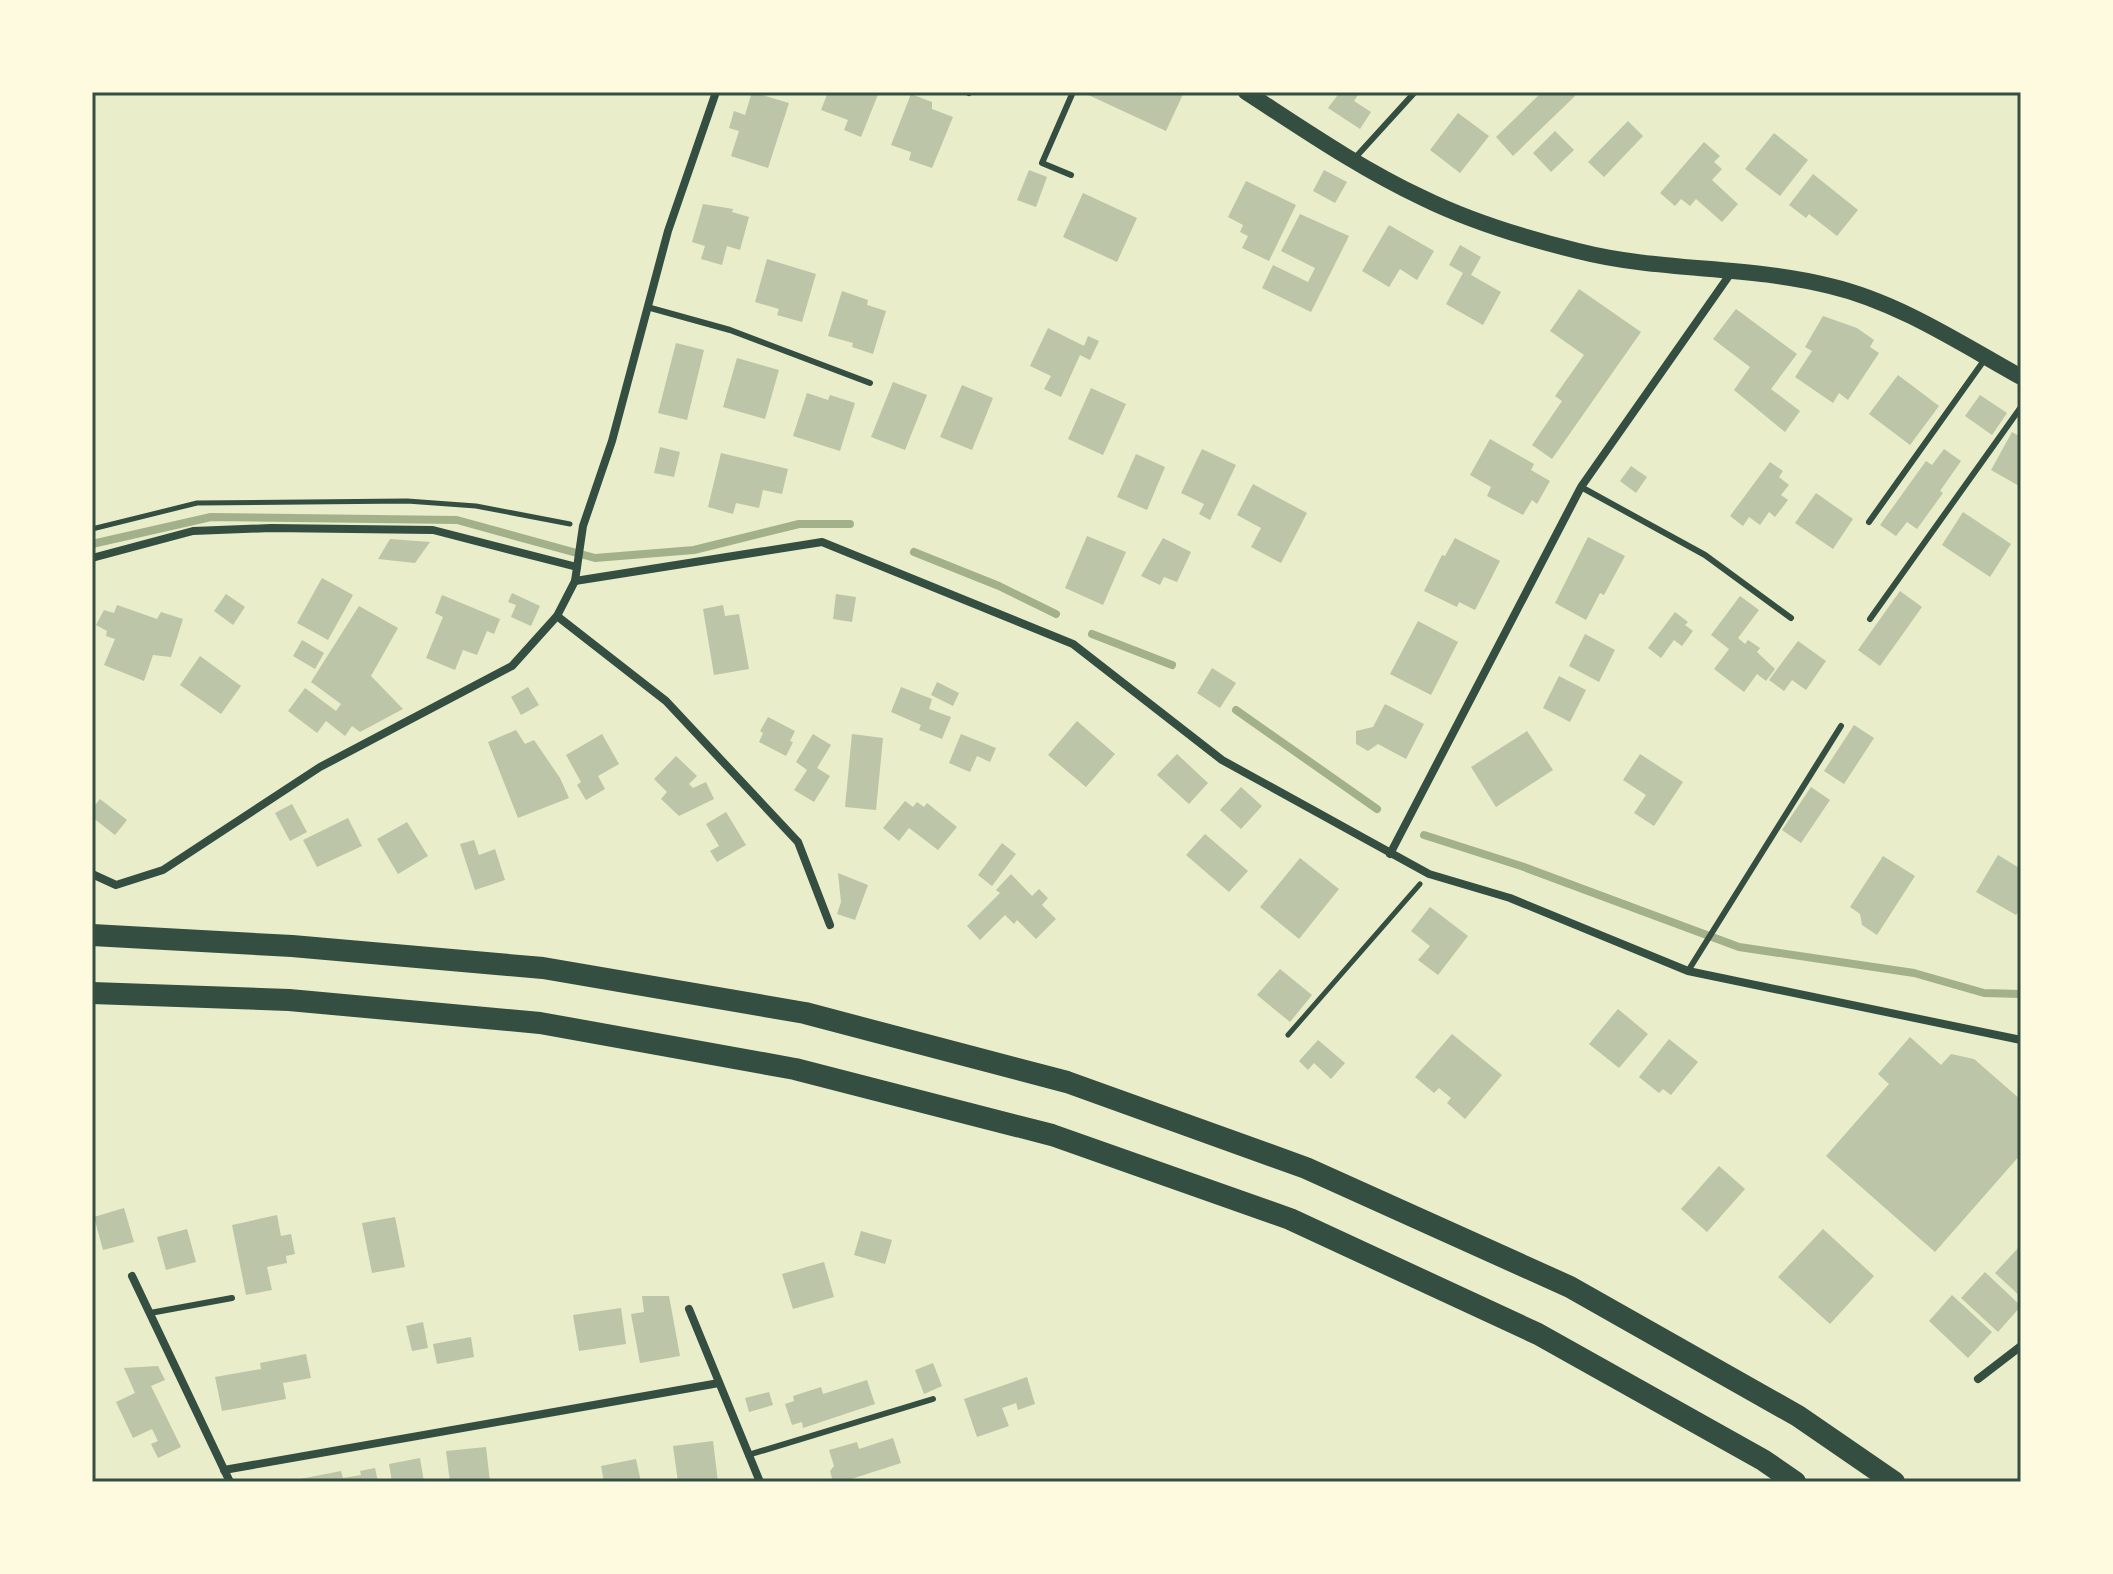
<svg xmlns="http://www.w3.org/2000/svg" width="2113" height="1574" font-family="'Titillium Web',sans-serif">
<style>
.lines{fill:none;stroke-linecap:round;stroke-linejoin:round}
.stream{stroke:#a3b18a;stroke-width:8}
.building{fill:#bcc5a7}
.path{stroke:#344e41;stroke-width:5}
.service{stroke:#344e41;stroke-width:6}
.minor{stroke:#344e41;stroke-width:8}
.secondary{stroke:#344e41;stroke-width:16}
.motorway{stroke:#344e41;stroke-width:22}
.neatline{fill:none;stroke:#344e41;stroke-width:3}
</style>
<rect width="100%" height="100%" fill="#e9edc9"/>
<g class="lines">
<!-- stream -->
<g class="stream">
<path d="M92 544 211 517 457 520 595 558 694 550 799 524H850"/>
<path d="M914 552 999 586 1056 614"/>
<path d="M1092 634 1172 665"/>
<path d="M1236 710 1377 809"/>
<path d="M1424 835 1521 866 1739 947 1914 973 1984 993 2021 994"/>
</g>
</g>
<!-- building -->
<g class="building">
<path d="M752 92 789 103 768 168 731 156 739 131 729 128 734 111 745 115Z"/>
<path d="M828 92H879L861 137 844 130 848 120 821 110Z"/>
<path d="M1082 92H1184L1166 131Z"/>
<path d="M1340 92H1360L1354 101 1371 112 1360 129 1328 108Z"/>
<path d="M1542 92H1572L1575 96 1513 156 1496 137Z"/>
<path d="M911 94 932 102V109L953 117 932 168 909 160 911 152 891 145Z"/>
<path d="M1458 113 1489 136 1460 173 1430 150Z"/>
<path d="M1628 121 1643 136 1604 177 1588 162Z"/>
<path d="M1555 131 1574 150 1551 172 1533 153Z"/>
<path d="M1774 133 1808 160 1780 196 1745 169Z"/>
<path d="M1704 142 1720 156 1714 162 1722 169 1712 180 1738 204 1722 222 1696 199 1690 206 1681 199 1675 206 1660 193Z"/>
<path d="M1029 170 1047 177 1036 207 1017 200Z"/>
<path d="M1324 170 1347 182 1335 203 1313 191Z"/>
<path d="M1813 174 1858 210 1837 236 1809 214 1806 218 1789 205Z"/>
<path d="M1246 181 1296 205 1269 261 1242 248 1248 236 1240 232 1243 225 1228 217Z"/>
<path d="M1083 193 1137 218 1117 262 1063 237Z"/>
<path d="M703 204 733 209 732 212 749 217 740 250 727 246 722 265 701 259 705 246 692 242Z"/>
<path d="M1300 214 1349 236 1311 312 1262 288 1273 265 1308 282 1315 268 1281 251Z"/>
<path d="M1389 225 1434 251 1417 280 1400 269 1389 287 1362 271Z"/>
<path d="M1460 245 1481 257 1471 275 1501 292 1483 325 1446 304 1463 273 1449 265Z"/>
<path d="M767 259 816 274 802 322 777 315 779 309 755 302Z"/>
<path d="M1579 289 1641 332 1552 459 1532 445 1562 401 1555 396 1584 355 1550 331Z"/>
<path d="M842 291 868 300 867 305 886 311 873 354 852 347 853 343 828 336Z"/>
<path d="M1736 309 1797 354 1771 389 1800 411 1785 432 1734 390 1750 367 1713 339Z"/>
<path d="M1823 316 1857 328 1874 340 1870 347 1879 353 1848 400 1839 393 1833 403 1795 377 1812 351 1805 347Z"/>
<path d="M1048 328 1084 346 1088 336 1099 341 1090 360 1080 355 1061 397 1044 389 1051 376 1030 366Z"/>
<path d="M676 343 704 350 687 420 658 413Z"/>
<path d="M737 358 779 370 765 419 723 407Z"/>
<path d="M1898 375 1939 406 1910 445 1869 414Z"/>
<path d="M893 382 927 395 905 450 871 437Z"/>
<path d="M962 385 993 398 972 450 940 437Z"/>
<path d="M1091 388 1126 404 1103 455 1068 439Z"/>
<path d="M807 393 828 400 830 395 855 403 840 451 793 436Z"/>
<path d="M1980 395 2007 413 1992 435 1965 416Z"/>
<path d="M2012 432 2021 437V487L1991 470Z"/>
<path d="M1490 439 1534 464 1531 470 1550 481 1537 504 1532 500 1523 515 1487 496 1491 487 1470 475Z"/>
<path d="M660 447 680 452 674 477 654 473Z"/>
<path d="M1202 449 1236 465 1210 520 1199 514 1204 504 1181 493Z"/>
<path d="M1944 449 1961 461 1940 491 1943 493 1917 529 1907 522 1896 536 1880 525 1926 461 1932 465Z"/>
<path d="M721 453 788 469 782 494 763 490 759 508 736 503 733 514 708 507Z"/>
<path d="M1136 454 1165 467 1147 510 1117 497Z"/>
<path d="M1770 462 1783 471 1779 477 1789 485 1781 495 1788 500 1775 517 1769 512 1760 525 1749 517 1743 526 1730 516Z"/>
<path d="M1631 466 1647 477 1636 493 1620 481Z"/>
<path d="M1253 484 1307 513 1281 563 1251 547 1261 528 1237 515Z"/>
<path d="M1816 493 1853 519 1833 549 1795 523Z"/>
<path d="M1963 512 2011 544 1990 577 1942 545Z"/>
<path d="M1087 536 1126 552 1103 605 1065 588Z"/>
<path d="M1588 537 1625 556 1604 595 1600 593 1586 620 1555 603Z"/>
<path d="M1163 538 1191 552 1177 582 1164 577 1160 585 1141 576Z"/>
<path d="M1455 538 1500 561 1475 610 1459 602 1457 607 1424 591 1442 555 1445 556Z"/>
<path d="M390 539 430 542 415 563 378 559Z"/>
<path d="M322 578 353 595 328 640 297 623Z"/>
<path d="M1900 591 1922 607 1880 666 1858 650Z"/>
<path d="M512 593 540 606 531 626 511 617 516 605 508 602Z"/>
<path d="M226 594 245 607 233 625 214 611Z"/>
<path d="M836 594 856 597 852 622 833 619Z"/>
<path d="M442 595 500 619 494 634 487 631 477 655 463 650 455 670 426 658 443 617 435 613Z"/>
<path d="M1740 596 1759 610 1738 638 1745 644 1748 640 1760 648 1757 652 1775 669 1766 681 1757 674 1744 692 1714 669 1729 649 1711 635Z"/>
<path d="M117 605 157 619 161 612 183 619 171 657 153 655 144 681 104 665 115 639 106 636 107 631 96 625 104 610 114 613Z"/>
<path d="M723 605 725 616 739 614 749 669 714 675 703 609Z"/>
<path d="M359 606 398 628 371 676 403 709 360 732 352 726 345 736 326 721 317 733 288 711 305 688 336 711 341 704 311 682Z"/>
<path d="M1675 612 1688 622 1685 625 1693 631 1682 646 1674 640 1661 658 1648 648Z"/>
<path d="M1418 621 1458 642 1431 695 1390 674Z"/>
<path d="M1585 634 1615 650 1599 682 1569 666Z"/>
<path d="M302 640 324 653 315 669 293 656Z"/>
<path d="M1798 641 1826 661 1806 690 1792 680 1784 691 1769 680Z"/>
<path d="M200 656 241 686 221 714 180 685Z"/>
<path d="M1212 668 1236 683 1220 708 1197 693Z"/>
<path d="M1559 676 1586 690 1570 722 1543 708Z"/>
<path d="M937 682 959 693 953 706 931 695Z"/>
<path d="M528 687 539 705 521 715 511 697Z"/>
<path d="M901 687 932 699 929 709 951 717 942 739 919 730 921 725 891 712Z"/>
<path d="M1385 704 1424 724 1406 759 1378 744 1368 751 1356 744V731L1373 727Z"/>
<path d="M768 717 795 731 790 741 793 742 786 756 759 742 763 733 760 731Z"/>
<path d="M1077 721 1115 754 1086 787 1048 755Z"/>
<path d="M1854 725 1874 738 1844 784 1824 771Z"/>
<path d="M516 730 525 744 534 740 560 778 569 798 518 818 488 742Z"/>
<path d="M1527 731 1553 770 1496 807 1471 767Z"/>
<path d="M602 734 619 764 598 776 605 789 586 800 577 785 581 782 566 755Z"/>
<path d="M813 734 831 745 817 768 830 776 814 802 794 790 807 770 796 762Z"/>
<path d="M852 734 883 738 876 810 845 807Z"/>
<path d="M961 734 996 748 990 762 977 756 970 772 949 763Z"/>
<path d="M1177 754 1208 783 1189 804 1157 775Z"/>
<path d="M1640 754 1683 782 1654 826 1634 813 1646 795 1623 780Z"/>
<path d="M676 756 697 776 689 784 693 788 706 782 714 799 679 816 661 799 667 792 654 779Z"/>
<path d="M1241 787 1262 806 1241 829 1220 810Z"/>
<path d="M1811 787 1830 800 1801 843 1782 830Z"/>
<path d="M100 799 127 820 115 835 92 817V809Z"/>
<path d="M905 801 913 807 917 802 924 807 927 803 957 827 938 850 909 828 899 841 883 828Z"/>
<path d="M292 804 307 832 290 841 275 813Z"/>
<path d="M726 812 746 845 717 862 710 851 719 846 706 824Z"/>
<path d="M348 818 362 846 317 867 303 840Z"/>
<path d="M407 822 428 856 398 874 377 839Z"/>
<path d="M1205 834 1248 871 1229 892 1186 855Z"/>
<path d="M474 840 479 855 495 849 505 880 475 890 460 844Z"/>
<path d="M1002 843 1016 854 992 886 978 875Z"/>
<path d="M1998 855 2021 869V909L2016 915 1976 892Z"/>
<path d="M1883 856 1915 876 1877 935 1862 925 1860 914 1850 907Z"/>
<path d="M1300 858 1339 889 1299 939 1260 907Z"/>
<path d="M838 873 868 885 855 920 837 914 841 902Z"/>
<path d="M1011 874 1032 896 1039 889 1048 898 1042 905 1056 919 1036 939 1017 920 1014 924 1005 915 980 940 967 926 1000 893 996 890Z"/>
<path d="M1430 907 1468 936 1438 975 1418 960 1430 946 1411 931Z"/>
<path d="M1280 969 1312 995 1290 1022 1257 995Z"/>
<path d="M1618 1009 1648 1034 1619 1068 1589 1044Z"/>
<path d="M1452 1034 1502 1075 1465 1119 1447 1103 1451 1098 1439 1088 1434 1093 1415 1077Z"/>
<path d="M1910 1037 1941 1065 1951 1054 1974 1059 2021 1100V1154L1935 1252 1826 1156 1889 1084 1878 1074Z"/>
<path d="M1669 1039 1698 1062 1671 1095 1663 1089 1659 1093 1639 1077Z"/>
<path d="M1318 1040 1345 1063 1331 1079 1314 1063 1308 1070 1299 1061Z"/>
<path d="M1719 1166 1745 1189 1707 1232 1681 1209Z"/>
<path d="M124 1208 134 1242 103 1250 94 1217Z"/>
<path d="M277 1215 281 1236 291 1234 295 1254 286 1256 287 1263 267 1267 272 1290 246 1295 232 1225Z"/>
<path d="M395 1217 405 1267 372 1273 362 1223Z"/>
<path d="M187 1229 196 1262 166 1270 157 1237Z"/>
<path d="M1823 1229 1874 1276 1830 1324 1778 1277Z"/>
<path d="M861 1231 892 1240 885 1264 854 1255Z"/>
<path d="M2019 1247 2021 1250V1297L1995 1273Z"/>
<path d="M824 1262 834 1297 793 1309 782 1274Z"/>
<path d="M1985 1272 2021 1306 1998 1332 1961 1298Z"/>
<path d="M1952 1295 1992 1332 1968 1358 1929 1321Z"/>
<path d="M642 1296H669L680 1356 640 1363 631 1314 644 1312Z"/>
<path d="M621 1308 626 1344 579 1351 573 1315Z"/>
<path d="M423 1322 428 1348 412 1351 406 1326Z"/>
<path d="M471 1337 474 1357 437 1364 433 1344Z"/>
<path d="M306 1354 311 1378 283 1383 286 1399 222 1411 215 1377 261 1369 260 1363Z"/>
<path d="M933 1363 942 1386 924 1394 915 1370Z"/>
<path d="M158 1366 165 1380 151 1386 181 1447 158 1458 151 1444 158 1441 152 1429 133 1438 116 1402 135 1393 124 1368Z"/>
<path d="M1027 1377 1035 1404 1018 1410 1016 1403 1002 1408 1009 1426 977 1437 964 1399Z"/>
<path d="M867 1380 875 1404 803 1428 802 1422 792 1425 785 1404 794 1401 793 1396 821 1387 823 1394Z"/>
<path d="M769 1392 773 1405 749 1412 745 1398Z"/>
<path d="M893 1438 901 1463 842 1482H833L830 1471 834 1466 829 1450 857 1442 859 1449Z"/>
<path d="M713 1441 718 1482H678L673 1446Z"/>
<path d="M486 1447 490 1482H450L446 1451Z"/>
<path d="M420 1458 424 1482H392L389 1464Z"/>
<path d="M636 1459 641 1482H604L601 1466Z"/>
<path d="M375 1468 378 1482H301L300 1479 341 1471 343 1478 361 1475 360 1471Z"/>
</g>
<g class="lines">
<!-- path -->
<g class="path">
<path d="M92 529 197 503 407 501 476 506 570 524"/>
<path d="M1288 1035 1420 884"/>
</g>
<!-- service -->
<g class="service">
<path d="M967 92 969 93"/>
<path d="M1354 159 1415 92"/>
<path d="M1071 175 1042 163 1073 92"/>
<path d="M647 307 730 330 870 383"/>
<path d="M1581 487 1705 555 1791 618"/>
<path d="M1869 522 1985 359"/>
<path d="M1870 619 2021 407"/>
<path d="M1688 971 1841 726"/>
<path d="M150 1313 232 1298"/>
<path d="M748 1455 933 1399"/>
</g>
<!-- minor -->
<g class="minor">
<path d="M92 558 193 531 271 528 433 530 577 567"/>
<path d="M575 581 822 542 1073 644 1222 760 1429 874 1510 898 1688 971 2021 1040"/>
<path d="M557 616 666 701 798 842 830 925"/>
<path d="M1390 854 1581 487 1733 270"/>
<path d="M92 874 116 885 163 870 320 767 512 666 557 616 575 581 583 526 612 441 668 231 716 92"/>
<path d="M132 1276 230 1482"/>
<path d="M689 1309 760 1482"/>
<path d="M1978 1379 2021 1346"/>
<path d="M224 1470 719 1383"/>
</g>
<!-- secondary -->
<path class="secondary" d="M1246 92C1303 129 1361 169 1423 198 1472 222 1525 238 1578 251 1660 272 1747 265 1830 286 1898 302 1960 343 2021 377"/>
<!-- motorway -->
<g class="motorway">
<path d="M92 935 292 946 543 968 805 1013 1067 1082 1306 1168 1570 1287 1798 1416 1894 1482"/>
<path d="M92 993 289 1000 540 1023 795 1069 1052 1135 1290 1219 1538 1334 1763 1460 1795 1482"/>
</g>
</g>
<!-- border -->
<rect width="2113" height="1574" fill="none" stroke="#fefae0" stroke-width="188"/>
<rect x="94" y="94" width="1925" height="1386" class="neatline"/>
</svg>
